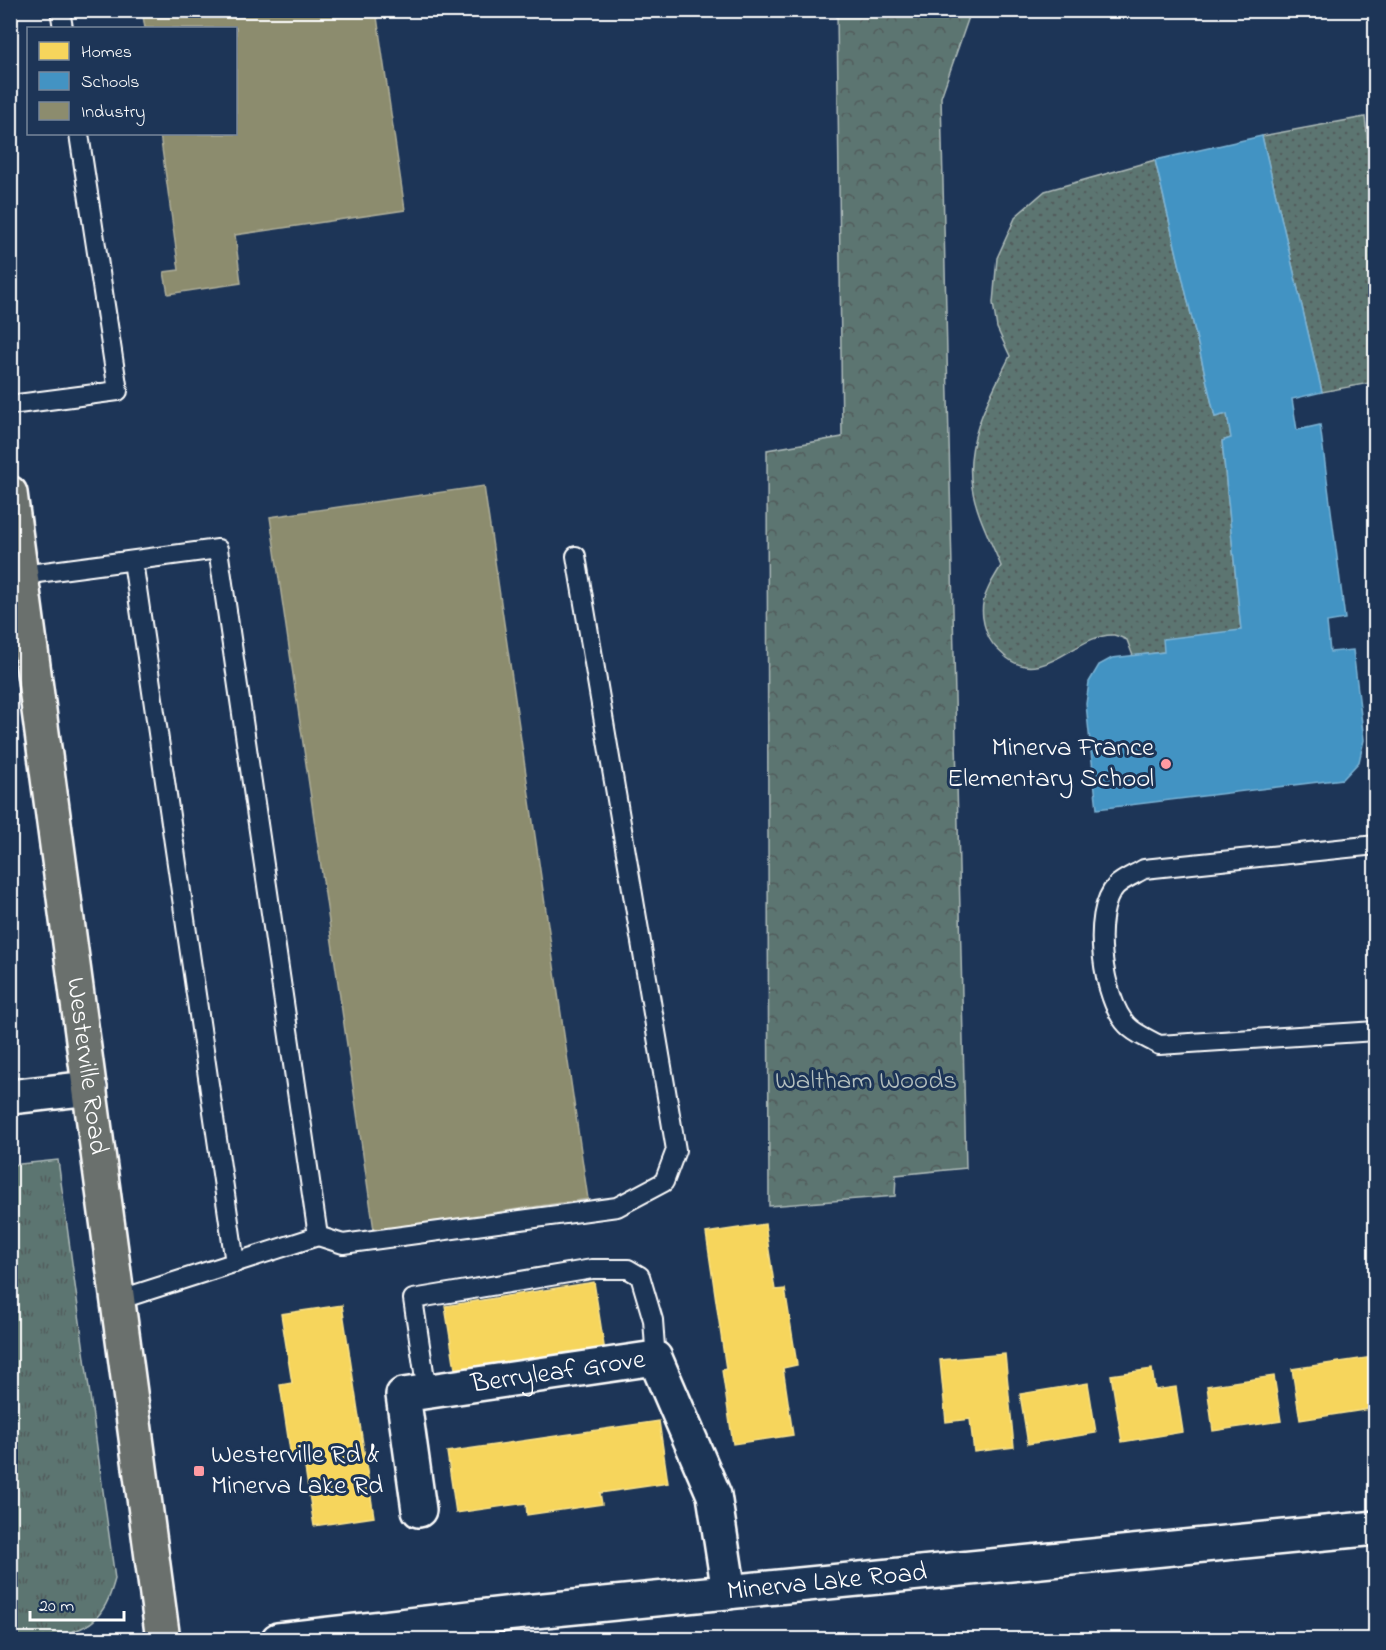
<svg xmlns="http://www.w3.org/2000/svg" width="1386" height="1650" font-family="'Indie Flower',sans-serif">
<style>
.grass{fill:url(#grass-tufts);stroke:#adbab8;stroke-width:1.5}
.forest{fill:url(#forest-crowns);stroke:#adbab8;stroke-width:1.5}
.park{fill:url(#park-dots);stroke:#adbab8;stroke-width:1.5}
.homes{fill:#f6d55c;stroke:#f9e28d;stroke-width:1.5}
.schools{fill:#4393c3;stroke:#7bb3d5;stroke-width:1.5}
.industry{fill:#8c8c6e;stroke:#aeae9a;stroke-width:1.5}
.lines{fill:none;stroke-linecap:round;stroke-linejoin:round}
.service-casing{stroke:#fff;stroke-width:22}
.minor-casing{stroke:#fff;stroke-width:38}
.primary-casing{stroke:#fff;stroke-width:38}
.service{stroke:#1d3557;stroke-width:18}
.minor{stroke:#1d3557;stroke-width:33}
.primary{stroke:#6b706d;stroke-width:33}
.poi-dot{fill:#ff9aa2;stroke:#1d3557;stroke-width:2}
.labels{text-anchor:middle;dominant-baseline:central;stroke-width:6;stroke-linejoin:round;paint-order:stroke}
.poi-label{font-size:27px;fill:#fff;stroke:#1d3557;text-anchor:end}
.street-label{font-size:27px;fill:#fff;stroke:#1d3557}
.park-label{font-size:27px;fill:#b5c0bf;stroke:#1d3557}
</style>
<defs>
<pattern id="grass-tufts" width="24" height="20" patternUnits="userSpaceOnUse" patternTransform="scale(1.5)"><rect width="24" height="20" fill="#5b7471"/><path d="M3 7l-1-3M5 7V3M7 7l1-3M15 17l-1-3M17 17v-4M19 17l1-3" fill="none" stroke="#525c5b"/></pattern>
<pattern id="forest-crowns" width="20" height="18" patternUnits="userSpaceOnUse" patternTransform="scale(1.5)"><rect width="20" height="18" fill="#5b7471"/><path d="M2 6a3 3 0 1 1 6 0M12 15a3 3 0 1 1 6 0" fill="none" stroke="#525c5b"/></pattern>
<pattern id="park-dots" width="8" height="8" patternUnits="userSpaceOnUse" patternTransform="scale(1.5)"><rect width="8" height="8" fill="#5b7471"/><path d="M2 2h.1M6 6h.1" fill="none" stroke="#525c5b" stroke-width="1.8" stroke-linecap="round"/></pattern>
</defs>
<rect width="100%" height="100%" fill="#1d3557"/>
<filter id="ink" filterUnits="userSpaceOnUse"><feTurbulence type="fractalNoise" baseFrequency=".0167" numOctaves="2"/><feDisplacementMap in="SourceGraphic" scale="12" xChannelSelector="R" yChannelSelector="G"/><feConvolveMatrix kernelMatrix="1 2 1 2 8 2 1 2 1" color-interpolation-filters="sRGB"/></filter>
<g filter="url(#ink)">
<!-- grass -->
<path class="grass" d="M58 1160 115 1579C111 1593 107 1606 97 1617 81 1636 34 1640 11 1639V1165Z"/>
<!-- forest -->
<path class="forest" d="M837 11H971L941 97 966 1168 896 1175 895 1196 769 1206 767 450 842 437Z"/>
<!-- park -->
<g class="park">
<path d="M1365 117 1376 213 1375 382 1322 392 1262 136Z"/>
<path d="M1155 160 1215 417 1227 414 1231 438 1222 441 1241 630 1164 652 1133 656 1127 640C1123 638 1118 636 1114 635 1076 633 1045 687 1007 658 999 651 994 647 989 638 975 606 985 593 1001 566 991 541 976 514 972 487 964 441 990 396 1010 356L997 328 993 303 997 258 1016 216 1045 191Z"/>
</g>
<!-- homes -->
<g class="homes">
<path d="M765 1224 775 1290 785 1289 797 1365 783 1368 793 1435 733 1444 722 1370 726 1369 706 1233Z"/>
<path d="M594 1282 605 1352 456 1375 445 1306Z"/>
<path d="M342 1305 374 1517 314 1526 303 1455 291 1457 280 1385 292 1383 281 1314Z"/>
<path d="M1005 1354 1014 1447 974 1452 970 1419 946 1422 940 1360Z"/>
<path d="M1373 1357 1376 1408 1300 1420 1292 1369Z"/>
<path d="M1152 1369 1155 1390 1176 1387 1183 1432 1122 1442 1111 1375Z"/>
<path d="M1274 1376 1281 1421 1213 1431 1207 1386Z"/>
<path d="M1088 1383 1096 1433 1028 1444 1020 1394Z"/>
<path d="M659 1421 668 1483 600 1493 602 1504 527 1515 526 1503 456 1513 447 1452Z"/>
</g>
<!-- schools -->
<path class="schools" d="M1262 136 1322 392 1292 399 1297 430 1320 425 1345 619 1327 622 1330 652 1353 650 1364 740 1359 762 1343 779 1097 809 1086 704 1089 682 1099 665 1112 658 1164 652 1163 639 1241 630 1222 441 1231 438 1227 414 1215 417 1155 160Z"/>
<!-- industry -->
<g class="industry">
<path d="M142 10H376L405 210 235 235 241 283 168 294 164 272 179 270 160 134H236V28H145Z"/>
<path d="M484 486 588 1199 374 1230 270 517Z"/>
</g>
<g class="lines">
<!-- service casing -->
<g class="service-casing">
<g id="service">
<path d="M60 10 63 28"/>
<path d="M10 405 118 391 79 134"/>
<path d="M133 561 235 1263"/>
<path d="M15 576 218 549 318 1236 118 1300"/>
<path d="M1376 845 1144 869C1136 874 1123 879 1116 886 1090 913 1103 1000 1127 1025 1135 1034 1149 1039 1159 1045L1376 1031"/>
<path d="M318 1236 343 1244 617 1207 664 1182 676 1150 576 556"/>
<path d="M427 1392 413 1299 592 1269H628L640 1276 653 1320 656 1361"/>
</g>
</g>
<!-- minor casing -->
<g class="minor-casing">
<g id="minor">
<path d="M10 1097 90 1088"/>
<path id="s1" d="M419 1510 403 1395 655 1358 714 1495 729 1592"/>
<path id="s2" d="M278 1640 514 1613 1376 1528"/>
</g>
</g>
<!-- primary casing -->
<g class="primary-casing">
<g id="primary">
<path id="s3" d="M10 493 163 1640"/>
</g>
</g>
<!-- service -->
<use href="#service" class="service"/>
<!-- minor -->
<use href="#minor" class="minor"/>
<!-- primary -->
<use href="#primary" class="primary"/>
</g>
</g>
<!-- markers -->
<g class="poi-dot">
<circle cx="1166" cy="764" r="6"/>
<rect x="193" y="1465" width="12" height="12" rx="3"/>
</g>
<g class="labels">
<!-- poi labels -->
<g class="poi-label">
<text x="1154" y="748">Minerva France<tspan x="1154" dy="31">Elementary School</tspan></text>
<text x="211" y="1455" text-anchor="start">Westerville Rd &amp;<tspan x="211" dy="31">Minerva Lake Rd</tspan></text>
</g>
<!-- street labels -->
<g class="street-label">
<text stroke="none"><textPath href="#s3" startOffset="578">Westerville Road</textPath></text>
<text stroke="none"><textPath href="#s1" startOffset="273">Berryleaf Grove</textPath></text>
<text stroke="none"><textPath href="#s2" startOffset="552">Minerva Lake Road</textPath></text>
</g>
<!-- park labels -->
<g class="park-label">
<text x="866" y="1081">Waltham Woods</text>
</g>
</g>
<!-- margin -->
<rect width="1386" height="1650" fill="none" stroke="#1d3557" stroke-width="36"/>
<rect x="18" y="18" width="1350" height="1614" fill="none" stroke="#fff" stroke-width="2" filter="url(#ink)"/>
<!-- legend -->
<rect x="27" y="27" width="210" height="108" fill="#1d3557" stroke="#77869a" stroke-width="1.5"/>
<rect x="39" y="42" width="30" height="18" fill="#f6d55c" stroke="#77869a" stroke-width="1.5"/>
<text x="81" y="57" font-size="18" fill="#ffffff">Homes</text>
<rect x="39" y="72" width="30" height="18" fill="#4393c3" stroke="#77869a" stroke-width="1.5"/>
<text x="81" y="87" font-size="18" fill="#ffffff">Schools</text>
<rect x="39" y="102" width="30" height="18" fill="#8c8c6e" stroke="#77869a" stroke-width="1.5"/>
<text x="81" y="117" font-size="18" fill="#ffffff">Industry</text>
<!-- scale -->
<path d="M30 1611v9h94v-9" fill="none" stroke="#ffffff" stroke-width="3"/>
<text x="39" y="1611" font-size="18" fill="#ffffff" stroke="#1d3557" stroke-width="4.5" paint-order="stroke">20 m</text>
</svg>
